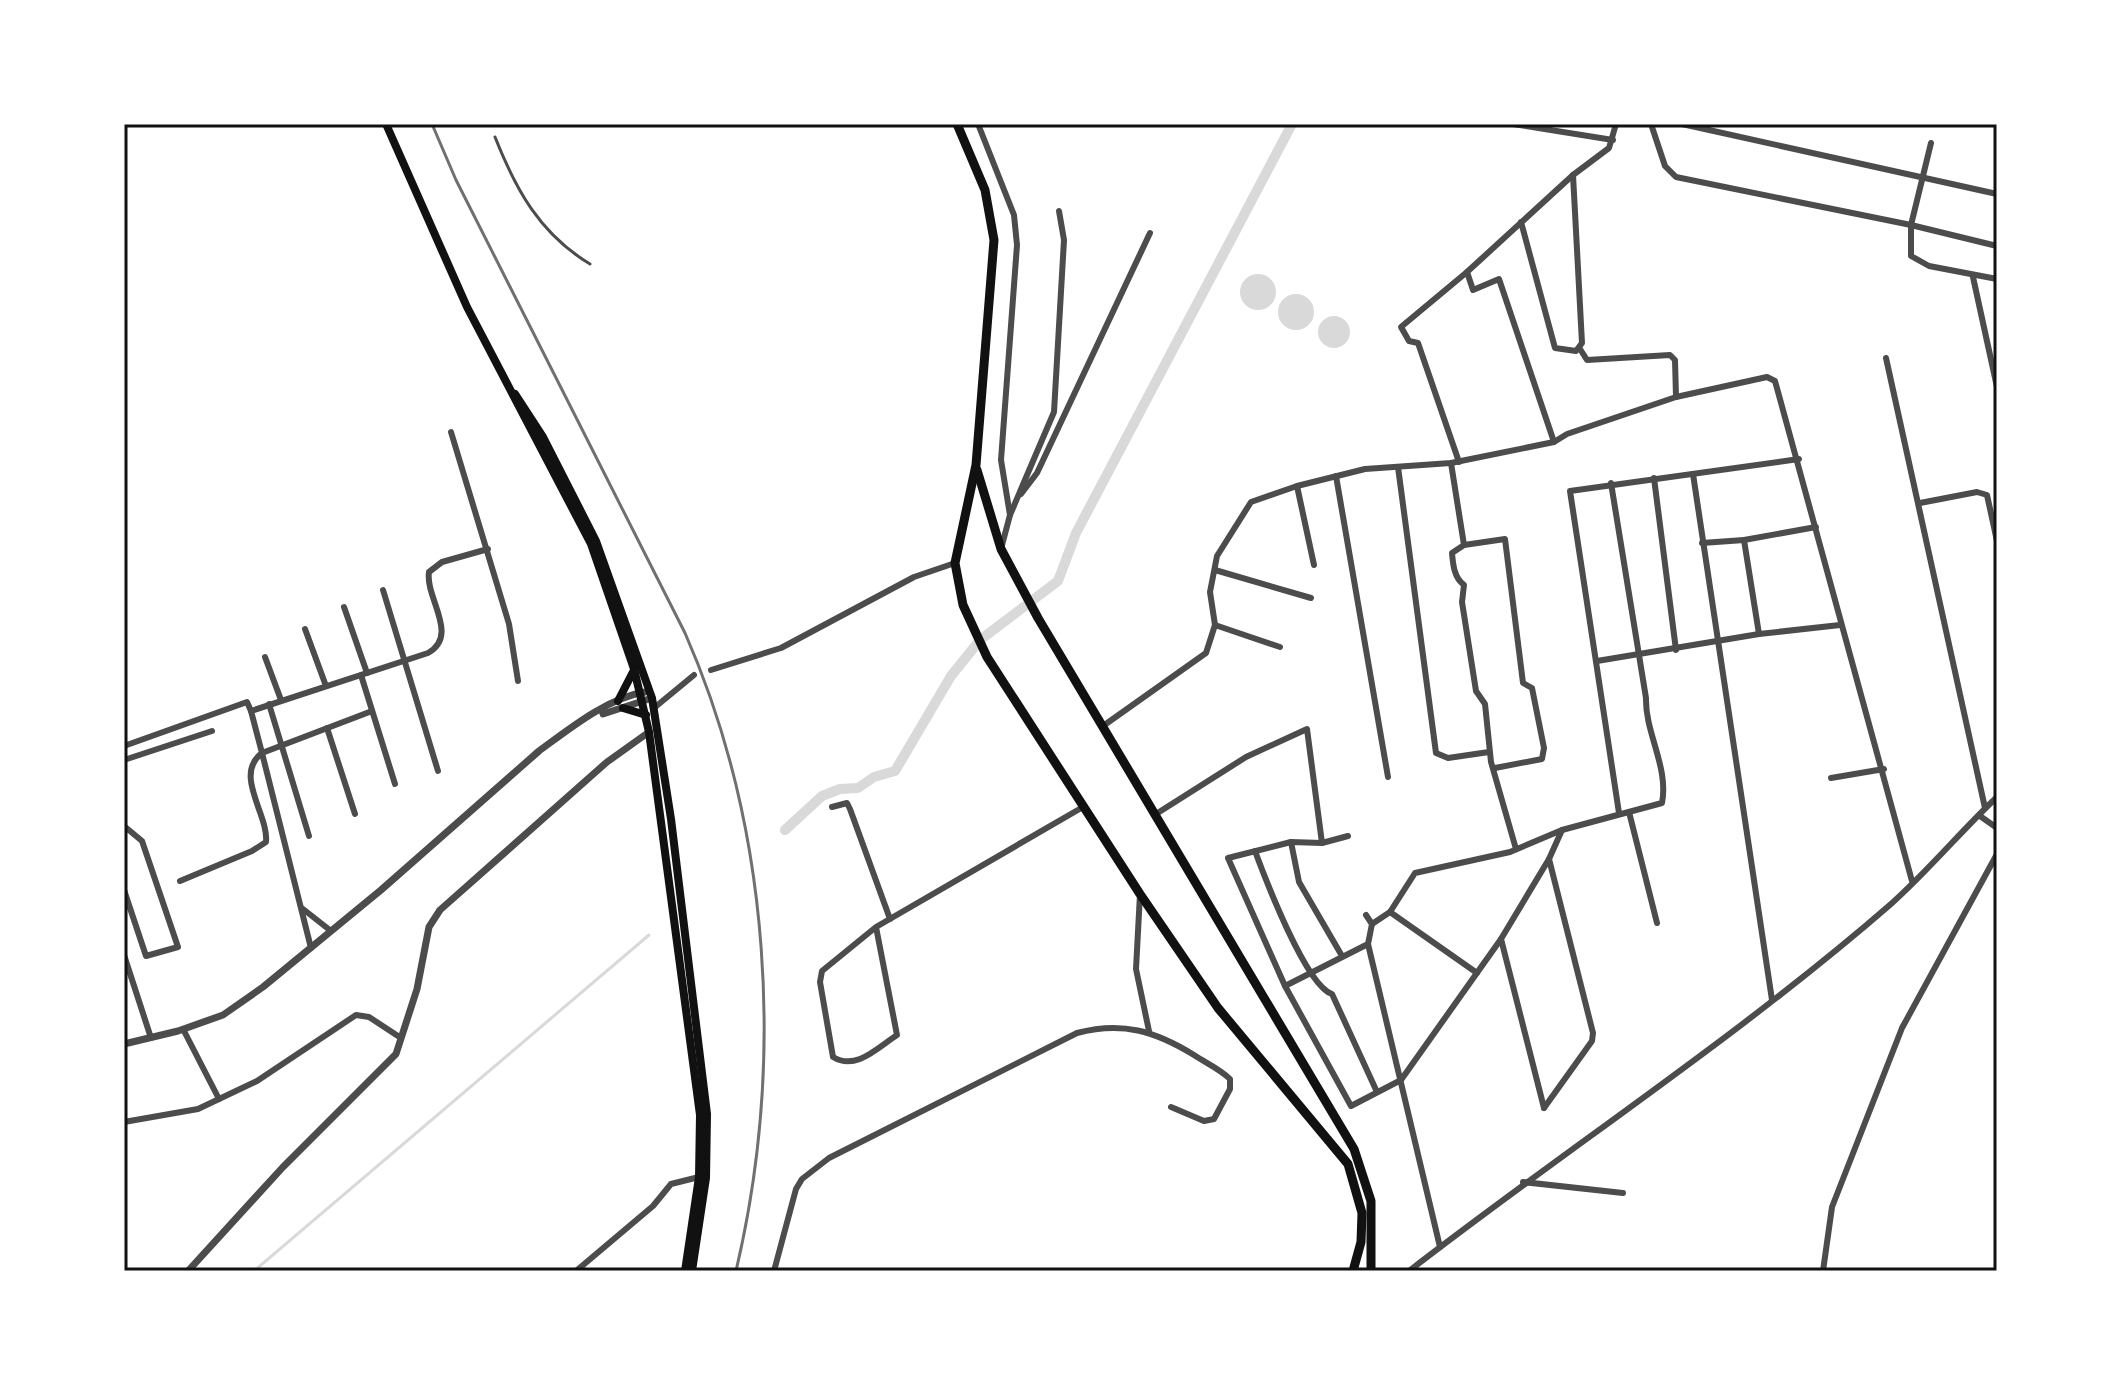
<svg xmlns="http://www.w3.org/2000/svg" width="2121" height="1395" font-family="'Golos Text',sans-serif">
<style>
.water{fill:#d9d9d9}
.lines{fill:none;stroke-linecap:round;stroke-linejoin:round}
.stream{stroke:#d9d9d9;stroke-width:3}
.canal{stroke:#d9d9d9;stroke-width:10}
.service{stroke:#4c4c4c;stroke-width:3}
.minor{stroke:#4c4c4c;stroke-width:6}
.tertiary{stroke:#4c4c4c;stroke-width:7}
.secondary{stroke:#111;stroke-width:8}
.primary{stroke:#111;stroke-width:9}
.rail{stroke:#707070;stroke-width:3}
.neatline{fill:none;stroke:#111;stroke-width:3}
</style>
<rect width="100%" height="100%" fill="#fff"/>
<!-- water -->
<g class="water">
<circle cx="1258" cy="292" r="18"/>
<circle cx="1296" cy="312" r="18"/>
<circle cx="1334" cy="332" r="16"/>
</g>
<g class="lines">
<!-- stream -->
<path class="stream" d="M254 1271 649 935"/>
<!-- canal -->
<path class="canal" d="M785 830 822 796 840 789 858 788 874 777 895 771 951 676 980 640 1058 581 1076 533 1292 124"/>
<!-- service -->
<path class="service" d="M495 137C516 190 540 234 590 264"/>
<!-- minor -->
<g class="minor">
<path d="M978 124 1014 215 1017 245 1001 460 1010 515 1001 549"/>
<path d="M1513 124 1613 140"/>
<path d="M1651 124 1665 166 1676 177 1911 225 1997 246"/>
<path d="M1682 124 1997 194"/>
<path d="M1931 143 1911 225V256L1929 266 1997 279"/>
<path d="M1521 222 1555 348 1576 351 1582 343 1573 175"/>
<path d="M1973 277 1997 387"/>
<path d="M1580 349 1587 360 1670 355 1675 360 1676 397"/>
<path d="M1886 358 1985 808"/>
<path d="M451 432 509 624 518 681"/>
<path d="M1554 442 1499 279 1473 290 1467 272 1573 175 1609 148 1616 124"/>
<path d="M1459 462 1418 343 1409 341 1401 327 1467 272"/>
<path d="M1451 463 1464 545 1452 553C1453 564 1454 578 1464 585L1462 602 1476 691 1485 704 1491 762 1516 849"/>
<path d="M1398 467 1436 753 1448 758 1489 752"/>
<path d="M1693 474 1772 1000"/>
<path d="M1336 476 1388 777"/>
<path d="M1654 478 1676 650"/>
<path d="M1297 486 1314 565"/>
<path d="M1021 494 1037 473 1150 233"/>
<path d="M1920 503 1977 492 1987 495 1997 541"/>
<path d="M1010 515 1054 412 1064 240 1059 211"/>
<path d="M1744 540 1816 527"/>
<path d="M1702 543 1744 540 1759 634"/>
<path d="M1464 545 1505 539 1523 683 1532 688 1544 748 1542 759 1495 768"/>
<path d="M1215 570 1311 598"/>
<path d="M383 590 438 771"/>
<path d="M344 607 367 673"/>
<path d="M1215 625 1280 647"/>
<path d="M305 629 326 686"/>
<path d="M265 657 281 700"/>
<path d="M1597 661 1759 634 1840 625"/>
<path d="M711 670 781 648 914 577 955 563"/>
<path d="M361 675 395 784"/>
<path d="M269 704 309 836"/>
<path d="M654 708 694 675"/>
<path d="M1103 726 1206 653 1215 625 1210 592 1217 556 1251 502 1297 486 1365 469 1451 463 1554 442 1567 434 1676 397 1767 377 1775 381 1912 881"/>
<path d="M327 728 355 814"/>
<path d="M124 746 247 702 251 711 428 653C460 635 425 598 429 572L442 562 488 549"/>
<path d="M124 760 212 731"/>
<path d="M1831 778 1884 769"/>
<path d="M832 807 847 803 850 809 890 919"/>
<path d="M1629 812 1657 923"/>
<path d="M1619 813 1570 491 1799 459"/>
<path d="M1156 814 1246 757 1307 729 1322 843"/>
<path d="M1980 816 1997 828"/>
<path d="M124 826 142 841 178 947 146 956 124 890"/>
<path d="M1291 842 1228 858 1285 986 1351 1106 1401 1080 1501 939 1549 859 1562 830"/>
<path d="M1255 851C1265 878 1306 986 1332 994L1377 1092"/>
<path d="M180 881 252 851 266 842C269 815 233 775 262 753L251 711"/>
<path d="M1140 894 1136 969 1149 1031"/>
<path d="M303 909 331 931"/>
<path d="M1390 912 1477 973"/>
<path d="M1366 915 1372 924 1368 944 1440 1247"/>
<path d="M1372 924 1390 912 1415 873 1510 852 1562 830 1662 803C1669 767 1645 733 1646 698L1611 483"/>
<path d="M876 927 897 1035C877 1048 856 1071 833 1057L820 982 822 971 876 927 1083 807"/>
<path d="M1501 939 1544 1108"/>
<path d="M311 948 262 753 372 711"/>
<path d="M124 955 151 1038"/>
<path d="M1342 956 1299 882 1291 842 1322 843 1348 836"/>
<path d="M1285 986 1368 944"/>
<path d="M183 1029 219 1099"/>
<path d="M1544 1108 1592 1041 1593 1033 1549 859"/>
<path d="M124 1122 198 1109 257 1081 356 1015 369 1017 401 1038"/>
<path d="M1523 1182 1623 1193"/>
<path d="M576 1271 653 1206 671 1184 699 1177"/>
<path d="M774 1271 796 1189 802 1179 829 1158 1077 1033C1122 1021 1155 1031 1194 1055 1206 1063 1220 1069 1230 1079V1089L1214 1119 1204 1121 1171 1107"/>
<path d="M1409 1271C1569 1147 1738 1037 1891 904 1928 871 1961 831 1997 797"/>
<path d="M1823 1271 1832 1207 1902 1028 1997 854"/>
</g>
<!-- tertiary -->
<g class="tertiary">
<path d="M603 714 652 698"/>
<path d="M124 1044 178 1031 223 1015 263 987 381 890 539 751C569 729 607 698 645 692"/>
<path d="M188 1271 283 1167 396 1054 417 989 429 927 440 910 607 762 649 732"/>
</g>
<!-- secondary -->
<g class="secondary">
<path d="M386 124 467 307 591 544 634 669 649 732 700 1115 699 1177 685 1271"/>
<path d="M515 394 543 437 596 541 652 698 671 819 707 1114 706 1178 692 1271"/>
<path d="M618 701 634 670"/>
<path d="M623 708 646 715"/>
</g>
<!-- primary -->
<g class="primary">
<path d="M957 124 985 190 994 240 976 465 955 563 963 605 987 657 1140 894 1218 1008 1348 1164 1362 1213 1361 1242 1353 1271"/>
<path d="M977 470 1001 549 1038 618 1354 1149 1371 1201V1271"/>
</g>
<!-- rail -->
<path class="rail" d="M432 124 456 180 685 633C771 829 785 1063 736 1271"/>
</g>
<!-- border -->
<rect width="2121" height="1395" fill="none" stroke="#ffffff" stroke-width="252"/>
<rect x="126" y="126" width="1869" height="1143" class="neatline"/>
</svg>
